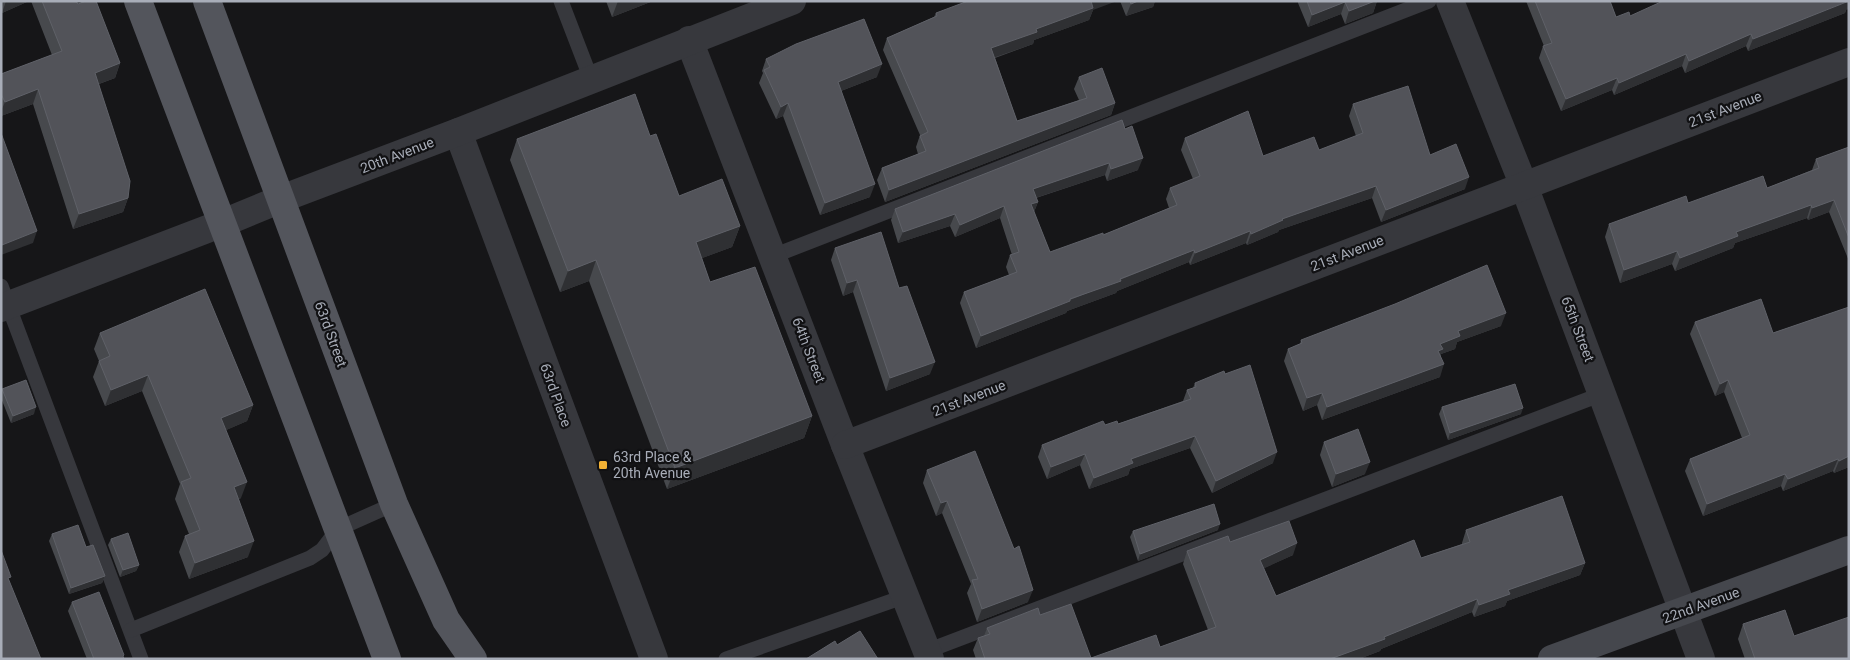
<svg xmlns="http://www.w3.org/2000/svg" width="1850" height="660" font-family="Roboto,sans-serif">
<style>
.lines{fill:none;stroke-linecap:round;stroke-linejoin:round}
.lane{stroke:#37383d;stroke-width:15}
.street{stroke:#37383d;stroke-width:28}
.secondary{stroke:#45474d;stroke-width:28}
.primary{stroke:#53555c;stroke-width:28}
.wall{fill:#47494d}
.shaded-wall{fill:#2f3033}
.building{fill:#525359;stroke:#5f6168}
.poi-dot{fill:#f2b134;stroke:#111113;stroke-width:2}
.labels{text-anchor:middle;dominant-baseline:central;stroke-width:4.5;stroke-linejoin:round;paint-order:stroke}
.street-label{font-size:14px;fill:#a8adb8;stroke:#111113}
.poi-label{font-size:14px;fill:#a8adb8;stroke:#111113;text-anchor:start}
</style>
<rect width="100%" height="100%" fill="#161618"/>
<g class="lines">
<!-- lane -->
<g class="lane">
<path d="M561 1 591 79"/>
<path d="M773 256 1429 1"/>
<path d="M1 286 141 659"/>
<path d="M131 630 310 558 322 550 338 529 394 504"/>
<path d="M927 651 1602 394"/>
<path d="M726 659 906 596"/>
</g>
<!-- street -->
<g class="street">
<path d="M1450 1 1524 186 1701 659"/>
<path d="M689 40 845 445 930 659"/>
<path d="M458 132 654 659"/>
<path d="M1 308 223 223 281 199 458 132 792 1"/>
<path d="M845 445 1849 62"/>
</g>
<!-- secondary -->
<path class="secondary" d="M1552 659 1849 550"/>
<!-- primary -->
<g class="primary">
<path d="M138 1 387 659"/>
<path d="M207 1 394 504 446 620 473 659"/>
</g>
</g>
<!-- wall -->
<g class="wall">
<path d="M1 1H29L2 13Z"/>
<path d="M31 1H76L78 4 120 63 115 78 99 84 128 198 123 212 73 229 33 104 1 116V74L52 55Z"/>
<path d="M606 1H653L612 17Z"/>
<path d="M1120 1H1155L1153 7 1126 16Z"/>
<path d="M1298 1H1377L1373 13 1345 24 1341 14 1308 27 1298 3Z"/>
<path d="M1526 1H1610L1616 17 1630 16 1846 10 1845 13 1748 51 1746 46 1685 73 1682 66 1614 95 1612 90 1561 111 1539 58 1543 46H1544Z"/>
<path d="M1093 10 1089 20 1034 40 1033 44 995 58 1017 121 1079 100 1074 89 1079 77 1115 103 1111 115 885 202 877 180 882 168 918 154 916 147 920 135 883 50 887 38 934 17 936 13Z"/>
<path d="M766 59 877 77 841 91 870 197 820 215 783 116 776 119 759 83 763 73 762 71Z"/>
<path d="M1353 104 1430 155 1465 189 1381 222 1372 198 1279 230 1278 232 1247 245 1246 243 1190 265 1189 262 1117 291 1116 293 1067 311 1066 313 976 348 960 303 964 292 1009 275 1006 267 1010 255H1012L1000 218 955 237 950 226 898 243 891 220 895 209 1122 120 1138 170 1107 181 1105 175 1036 198 1038 202 1034 212 1050 252 1103 235 1169 208 1166 199 1170 188 1193 179 1181 150 1185 138 1263 156 1319 150 1356 136 1349 116Z"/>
<path d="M650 136 679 196 740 226 732 247 702 258 710 282 812 416 804 438 667 489 589 281 560 292 510 160 517 139Z"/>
<path d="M1849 147V261L1829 212 1808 220 1807 218 1735 243 1733 248 1675 271 1672 264 1620 283 1605 237 1609 224 1688 203 1767 188 1812 170 1816 159Z"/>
<path d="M835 248 899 288 930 374 886 391 853 292 843 296 831 260Z"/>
<path d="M1849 307V467L1834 473 1833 471 1783 491 1781 486 1703 516 1685 471 1690 459 1742 438 1724 392 1715 396 1690 334 1695 322 1773 333Z"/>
<path d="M1501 326 1457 342 1455 349 1441 354 1440 377 1322 420 1317 405 1303 411 1284 361 1288 349 1300 344 1301 340Z"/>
<path d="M100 333 253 405 247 421 226 430 241 498 239 499 248 557 189 579 179 552 185 536 189 534 175 499 180 484 142 391 105 406 93 377 99 361 94 349Z"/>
<path d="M1195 383 1273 463 1212 493 1190 448 1130 469 1128 475 1089 489 1080 465 1047 479 1038 457 1042 445 1105 425 1118 424 1183 401 1187 390 1193 388Z"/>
<path d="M2 389 34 414 11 423 1 398V392Z"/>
<path d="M1442 407 1521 414 1448 440 1439 414Z"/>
<path d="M1324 442 1365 474 1332 487 1320 455Z"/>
<path d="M927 470 1028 602 977 622 967 593 971 584 942 513 936 516 923 483Z"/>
<path d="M1218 530 1138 561 1130 537 1133 531Z"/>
<path d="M1466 530 1585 563 1580 575 1507 601 1505 606 1474 617 1472 612 1381 649 1380 651 1359 659H976L973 650 978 638 984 636 987 628 1040 615 1091 658 1160 647 1208 630 1183 564 1187 551 1230 542 1293 555 1264 568 1276 596 1421 558 1462 544V543Z"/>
<path d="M52 534 86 547 105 576 102 583 69 594 49 541Z"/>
<path d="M111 539 139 565 136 571 120 577 108 545Z"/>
<path d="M72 602 123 658 124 659H87L68 611Z"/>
<path d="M1743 624 1794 636 1849 659H1745L1738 639Z"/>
</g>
<!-- shaded-wall -->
<g class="shaded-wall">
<path d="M6 1H29L2 13Z"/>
<path d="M618 1H653L612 17Z"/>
<path d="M1091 1H1117L1093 10 1089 20 1034 40 1033 44 987 60 991 48Z"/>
<path d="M1138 1H1155L1153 7 1126 16 1131 4Z"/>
<path d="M1375 1H1377L1373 13 1345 24 1349 11Z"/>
<path d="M1849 1V9L1846 10 1845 13 1748 51 1753 39Z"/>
<path d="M1345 2 1341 14 1308 27 1312 15Z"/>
<path d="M1751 34 1746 46 1685 73 1689 61Z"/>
<path d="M1686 54 1682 66 1614 95 1619 83Z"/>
<path d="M120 63 115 78 90 87 95 73Z"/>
<path d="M882 64 877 77 833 94 838 82Z"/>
<path d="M1617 78 1612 90 1561 111 1566 99Z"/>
<path d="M38 89 33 104 1 116V111L5 102Z"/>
<path d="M788 103 783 116 776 119 781 107Z"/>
<path d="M1115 103 1111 115 885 202 889 190Z"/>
<path d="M1143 158 1138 170 1107 181 1111 169Z"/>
<path d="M1109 163 1105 175 1029 200 1033 189Z"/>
<path d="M1469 177 1465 189 1381 222 1386 210Z"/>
<path d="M875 184 870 197 820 215 825 203Z"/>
<path d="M1376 186 1372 198 1279 230 1278 232 1247 245 1251 234 1282 219Z"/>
<path d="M128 198 123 212 73 229 79 214Z"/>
<path d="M1834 200 1829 212 1808 220 1812 208Z"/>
<path d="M1038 202 1033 214 1031 204Z"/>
<path d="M1811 205 1807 218 1735 243 1733 248 1675 271 1680 258 1736 232Z"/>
<path d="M1004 206 1000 218 955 237 960 225Z"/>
<path d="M955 214 950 226 898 243 903 232Z"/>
<path d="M740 226 732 247 689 263 696 242Z"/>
<path d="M37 231 33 243 1 255 2 245Z"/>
<path d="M1250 231 1246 243 1190 265 1195 253Z"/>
<path d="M1194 250 1189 262 1117 291 1116 293 1067 311 1066 313 976 348 981 336Z"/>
<path d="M1677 251 1672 264 1620 283 1624 270Z"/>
<path d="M596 260 589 281 560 292 568 271Z"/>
<path d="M857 280 853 292 843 296 847 283Z"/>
<path d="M1506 313 1501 326 1457 342 1455 349 1441 354 1438 362 1434 364 1440 344 1458 331Z"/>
<path d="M935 362 930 374 886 391 890 378Z"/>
<path d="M1444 364 1440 377 1322 420 1327 407Z"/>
<path d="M148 375 142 391 105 406 111 390Z"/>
<path d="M1728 380 1724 392 1715 396 1720 384Z"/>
<path d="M1322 393 1317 405 1303 411 1307 398Z"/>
<path d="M253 405 247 421 215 435 221 418Z"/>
<path d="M36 407 34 414 11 423 13 416Z"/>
<path d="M1523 408 1521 414 1448 440 1450 433Z"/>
<path d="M812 416 804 438 667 489 675 468Z"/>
<path d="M1195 436 1190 448 1130 469 1128 475 1089 489 1094 478 1131 459Z"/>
<path d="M1277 452 1273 463 1212 493 1216 481Z"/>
<path d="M1085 454 1080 465 1047 479 1051 467Z"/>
<path d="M1849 456V467L1834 473 1839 461Z"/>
<path d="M1838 459 1833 471 1783 491 1788 479Z"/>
<path d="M1370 462 1365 474 1332 487 1336 474Z"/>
<path d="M1785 474 1781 486 1703 516 1707 504Z"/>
<path d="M247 482 241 498 228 504 234 487Z"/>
<path d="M947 501 942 513 936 516 941 503Z"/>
<path d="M1220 524 1218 530 1138 561 1140 554Z"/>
<path d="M254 541 248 557 189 579 195 563Z"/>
<path d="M1297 543 1293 555 1256 572 1260 560Z"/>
<path d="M1585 563 1580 575 1507 601 1505 606 1474 617 1479 605 1508 590Z"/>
<path d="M139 565 136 571 120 577 123 570Z"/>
<path d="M105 576 102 583 69 594 71 588Z"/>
<path d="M1033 590 1028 602 977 622 982 609Z"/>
<path d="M1477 599 1472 612 1381 649 1380 651 1359 659H1330Z"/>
</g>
<!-- building -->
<g class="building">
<path d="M42 1H76L78 4 86 1H96L120 63 95 73 130 181 128 198 79 214 38 89 5 102 1 94V74L62 51Z"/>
<path d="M968 1H1091L1093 8 1036 29 1037 32 991 48 1017 121 1087 98 1079 77 1102 68 1115 103 889 190 882 168 926 151 920 136 928 132 887 38 937 16 936 13Z"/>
<path d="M1130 1H1138L1131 4Z"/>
<path d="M1307 1H1375L1349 11 1345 2 1312 15Z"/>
<path d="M1535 1H1610L1616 17 1629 12 1630 16 1663 1H1849L1753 39 1751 34 1689 61 1686 54 1619 83 1617 78 1566 99 1543 46 1552 43Z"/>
<path d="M864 19 882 64 838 82 875 184 825 203 788 103 781 107 764 70 770 67 766 59 796 44Z"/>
<path d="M1408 86 1430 155 1456 144 1469 177 1386 210 1376 186 1282 219 1283 220 1251 234 1250 231 1195 253 1194 250 1120 279 1121 281 1070 299V301L981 336 964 292 1017 272 1010 255 1019 252 1004 206 960 225 955 214 903 232 895 209 1122 120 1125 129 1132 126 1143 158 1111 169 1109 163 1033 189 1038 202 1031 204 1050 252 1103 233V235L1177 205 1170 188 1200 176 1185 138 1248 111 1263 156 1314 137 1319 150 1363 133 1353 104Z"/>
<path d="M635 94 650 136 656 134 679 196 722 179 740 226 696 242 710 282 755 267 812 416 675 468 596 260 568 271 517 139Z"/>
<path d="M1 133 37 231 2 245 1 244Z"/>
<path d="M1849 147V238L1834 200 1812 208 1811 205 1736 232 1738 236 1680 258 1677 251 1624 270 1609 224 1686 196 1688 203 1763 176 1767 188 1819 168 1816 159Z"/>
<path d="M881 232 899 288 907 286 935 362 890 378 857 280 847 283 835 248Z"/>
<path d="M1487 265 1506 313 1458 331 1460 336 1440 344 1443 349 1438 351 1444 364 1327 407 1322 393 1307 398 1288 349 1302 343 1301 340 1395 304Z"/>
<path d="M205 289 253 405 221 418 247 482 234 487 254 541 195 563 185 536 200 530 181 482 191 478 148 375 111 390 99 361 110 356 100 333Z"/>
<path d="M1761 299 1773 333 1849 307V456L1839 461 1838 459 1788 479 1785 474 1707 504 1690 459 1750 435 1728 380 1720 384 1695 322Z"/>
<path d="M1250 365 1277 452 1216 481 1195 436 1131 459 1133 463 1094 478 1085 454 1051 467 1042 445 1103 421 1105 425 1117 421 1118 424 1191 399 1187 390 1196 387 1195 383 1224 371 1225 374Z"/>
<path d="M26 380 36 407 13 416 2 389Z"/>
<path d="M1515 384 1523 408 1450 433 1442 407Z"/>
<path d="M1358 429 1370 462 1336 474 1324 442Z"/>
<path d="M975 451 1014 549 1019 546 1033 590 982 609 972 580 978 579 947 501 941 503 927 470Z"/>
<path d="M1562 496 1585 563 1508 590 1510 594 1479 605 1477 599 1384 637 1385 639 1330 659H985L978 638 990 634 987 628 1038 608 1040 615 1071 604 1091 658 1156 635 1160 647 1216 627 1187 551 1228 536 1230 542 1289 521 1297 543 1260 560 1276 596 1414 540 1421 558 1470 542 1466 530Z"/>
<path d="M1214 504 1220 524 1140 554 1133 531Z"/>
<path d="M78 525 86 547 93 545 105 576 71 588 52 534Z"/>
<path d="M128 533 139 565 123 570 111 539Z"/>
<path d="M1 550 11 577 8 578 41 659H1Z"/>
<path d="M99 592 124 655 123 656 124 659H94L72 602Z"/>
<path d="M1785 610 1794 636 1849 617V659H1755L1743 624Z"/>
<path d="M860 631 878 659H806L835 641 837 645Z"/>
</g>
<!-- markers -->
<rect class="poi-dot" x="598" y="460" width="10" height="10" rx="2.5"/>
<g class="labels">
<!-- street labels -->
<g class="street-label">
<text transform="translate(1725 109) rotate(-21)">21st Avenue</text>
<text transform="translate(397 155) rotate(-21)">20th Avenue</text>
<text transform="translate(1347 253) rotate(-21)">21st Avenue</text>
<text transform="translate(1578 329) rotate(69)">65th Street</text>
<text transform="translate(331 334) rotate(70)">63rd Street</text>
<text transform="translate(809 350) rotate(69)">64th Street</text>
<text transform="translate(556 395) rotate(70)">63rd Place</text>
<text transform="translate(969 398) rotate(-21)">21st Avenue</text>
<text transform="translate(1701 605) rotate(-20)">22nd Avenue</text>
</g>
<!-- poi labels -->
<g class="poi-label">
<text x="613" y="457">63rd Place &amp;<tspan x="613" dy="16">20th Avenue</tspan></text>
</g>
</g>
<!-- border -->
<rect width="1850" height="660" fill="none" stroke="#a8adb8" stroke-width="5"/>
</svg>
